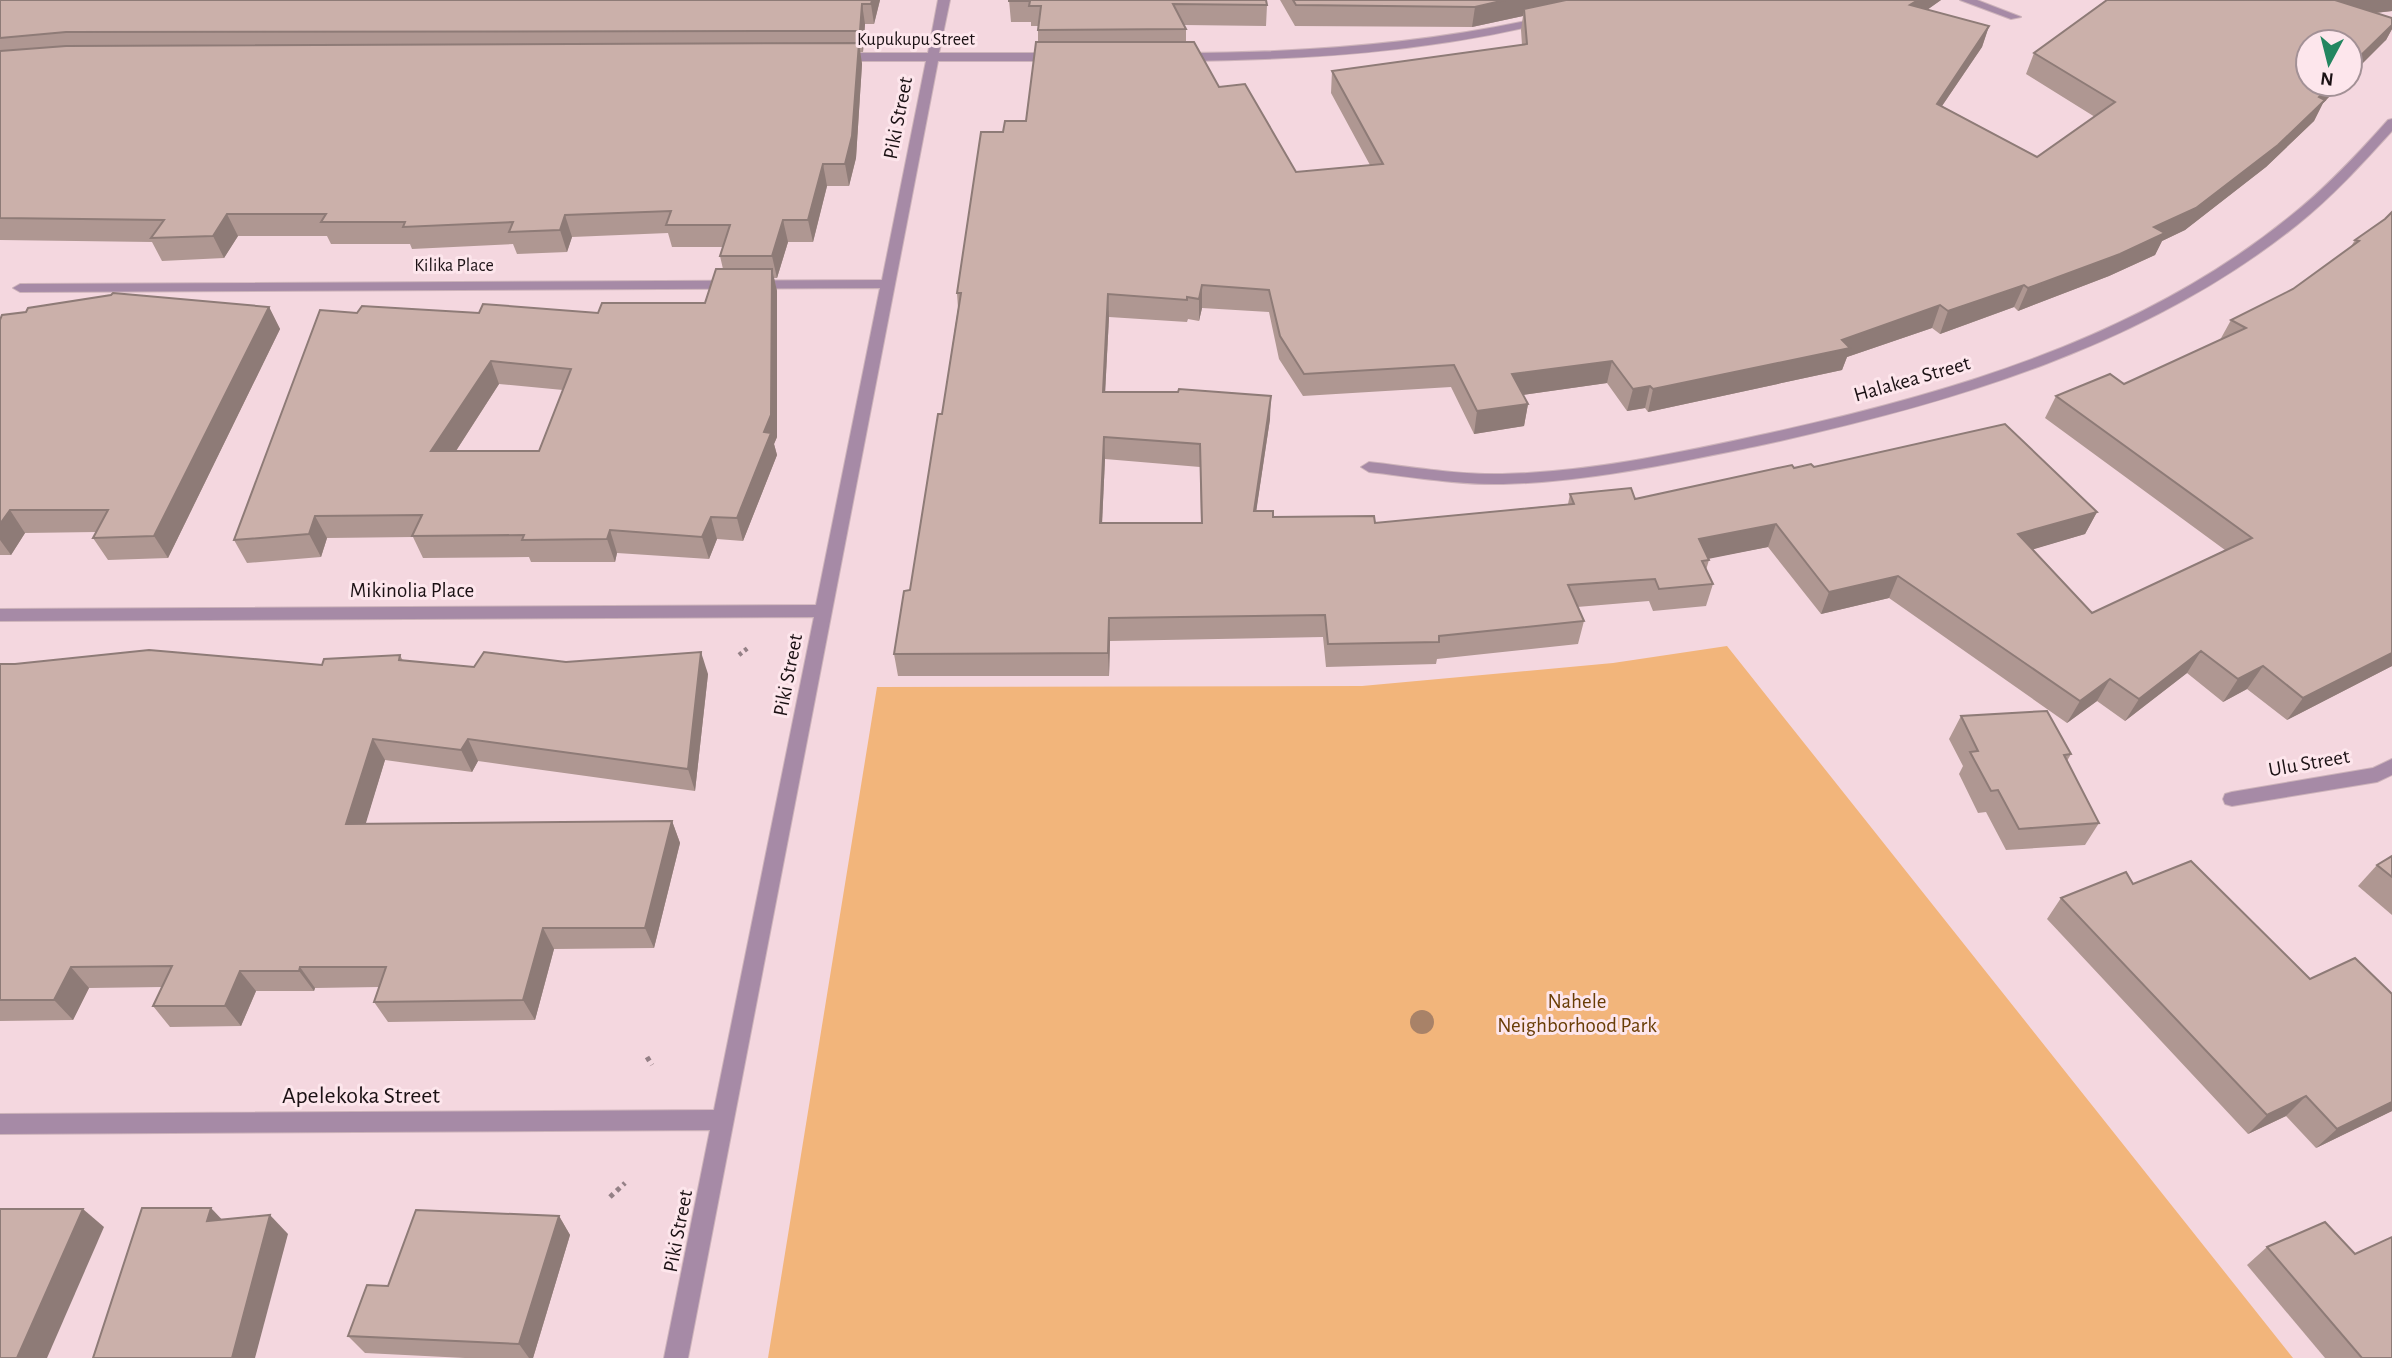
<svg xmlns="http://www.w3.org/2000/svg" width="2392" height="1358" font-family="'Alegreya Sans',sans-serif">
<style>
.green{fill:#f2b57b}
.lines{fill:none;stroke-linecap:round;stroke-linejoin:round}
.minor-casing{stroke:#cdb3ba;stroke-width:2}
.path-far1{stroke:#948086;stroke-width:4.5;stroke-dasharray:3.5 3.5;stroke-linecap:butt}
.path{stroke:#948086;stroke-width:5;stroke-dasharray:4.5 4.5;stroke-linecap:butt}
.minor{fill:#a68aa6;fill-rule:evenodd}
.tree{fill:#a88268}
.wall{fill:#af9792;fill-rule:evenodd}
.shaded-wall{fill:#8e7b77}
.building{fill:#cbb0aa;stroke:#8e7b77;stroke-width:2;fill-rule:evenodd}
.labels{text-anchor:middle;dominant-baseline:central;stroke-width:6;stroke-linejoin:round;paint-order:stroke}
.far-street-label{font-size:18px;fill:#1b1114;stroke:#fde6ec}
.street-label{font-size:21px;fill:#1b1114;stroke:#fde6ec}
.park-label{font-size:21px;fill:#693d06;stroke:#fde6ec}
.near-street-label{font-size:24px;fill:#1b1114;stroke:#fde6ec}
</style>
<rect width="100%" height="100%" fill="#f4d7df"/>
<!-- green -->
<path class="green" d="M1727 646 2293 1358H768L877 687 1362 686 1613 663Z"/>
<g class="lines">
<!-- minor casing -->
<g class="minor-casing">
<g id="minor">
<path d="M938 0H950L939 53H1058L1064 57 1058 61H938L688 1358H664L710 1130 0 1134V1114L714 1110 814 617 0 621V609L816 605 880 288 20 292 13 288 20 284 882 280 926 61H838L832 57 838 53H928Z"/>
<path d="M1960 0H1977L2021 17 2011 19Z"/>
<path d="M1545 17 1549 18V22C1428 52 1305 60 1181 61L1175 57 1181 53C1304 53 1425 44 1545 17Z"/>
<path d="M2392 119V131C2362 164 2332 197 2297 225 2143 348 1946 405 1757 446 1674 463 1588 482 1503 484 1458 485 1413 477 1369 472L1361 467 1369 462C1413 467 1458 475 1502 474 1588 472 1673 454 1756 436 1943 396 2137 340 2288 218 2325 189 2357 155 2388 120Z"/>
<path d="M2392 759V775L2377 782 2232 806 2225 804 2223 799 2225 794 2232 792 2373 768Z"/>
</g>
</g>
<!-- path-far1 -->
<path class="path-far1" d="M739 655 749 647"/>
<!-- path -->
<g class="path">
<path d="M647 1057 652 1065"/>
<path d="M610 1197 625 1183"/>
</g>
<!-- minor -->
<use href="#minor" class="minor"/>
</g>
<!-- trees -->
<circle class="tree" cx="1422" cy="1022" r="12"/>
<!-- wall -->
<g class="wall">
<path d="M0 0H880L874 24H865L863 52H860L862 64 856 158 849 186H827L813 242H788L777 278H774L777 291V437L774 444 777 455 743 541 717 539 709 559 617 553 615 562H531L529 557 423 558 413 537 327 538 321 557 247 563 234 540 357 313H598L705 303 723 269 720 256 723 247H672L668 233 572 237 567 252 517 254 513 244 412 249 410 244H331L327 236H238L224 258 162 261 152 242 0 240ZM499 384 563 390 539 451H456Z"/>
<path d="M1009 0 1267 5 1266 26 1184 25 1186 29V42L1219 87 1296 172 1370 165 1331 93 1332 71 1522 45 1521 30 1523 16 1472 27 1295 26 1280 0H1941L1927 10 1989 26 1982 47 1942 106 2037 157 2095 117 2026 74 2034 53 2106 0H2105H2392V11L2376 13 2392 18V29L2386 40 2308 84H2342L2323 103 2314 121 2266 167 2185 230 2162 241 2155 255 2109 276 2018 311 2014 307 1940 334 1932 328 1847 357 1842 370 1648 412 1645 408 1627 411 1607 383 1523 395 1528 404 1524 426 1474 434 1451 387 1303 396 1279 359 1269 312 1202 308 1199 321 1188 319 1187 322 1109 317 1105 392 1270 419 1256 511 1273 517 1375 523 1568 504 1570 494 1635 499 1794 468 1814 467 2097 512 2085 534 2033 549 2092 613 2225 550 2045 418 2056 396 2124 384 2220 340 2231 320 2293 289 2350 248 2355 240 2385 219 2392 212V666L2287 720 2247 689 2223 702 2187 673 2125 721 2097 701 2067 723 1889 598 1821 614 1768 547 1709 558V560L1706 570 1713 584 1706 606 1653 611 1649 601 1577 607 1584 621 1578 644 1437 659 1436 664 1326 667 1323 637 1110 641 1109 676H898L894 654 910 590 942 414 958 308 957 293 1003 132 1026 121 1038 42V26H1031V22H1011ZM1105 459 1200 467 1201 523H1102Z"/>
<path d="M111 295 269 307 280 329 168 558 108 560 93 538 96 532 25 533 11 555H0V320L26 312Z"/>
<path d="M400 655 403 661 474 667 566 662 708 674 695 791 478 761 472 772 385 760 365 824 672 821 680 843 654 948 554 949 535 1020 388 1022 374 1002 379 987 315 988 314 991H256L241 1026 170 1027 153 1006 162 987 89 988 73 1020 0 1021V664L322 665Z"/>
<path d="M1961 716 2071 754 2067 761 2099 823 2085 845 2006 850 1986 812 1978 813 1959 774 1963 766 1949 739Z"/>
<path d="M2392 856V915L2358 886 2377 865Z"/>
<path d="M2133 884 2310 979 2392 994V1111L2316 1148 2286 1116 2248 1134 2047 919 2061 898Z"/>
<path d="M559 1216 570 1235 533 1358H465L365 1353 348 1336 388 1286Z"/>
<path d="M2267 1247 2355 1254 2392 1358H2325L2247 1265Z"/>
</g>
<!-- shaded-wall -->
<g class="shaded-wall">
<path d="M872 0H880L874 24 871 4Z"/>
<path d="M1505 0H1596L1524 9 1523 16 1472 27 1475 7Z"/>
<path d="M1918 0H1941L1904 26 1910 5Z"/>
<path d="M2329 0H2392V11L2320 19Z"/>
<path d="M862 4 865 24 863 52 860 31Z"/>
<path d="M2392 25V29L2386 40 2350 76V66Z"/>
<path d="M1989 26 1982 47 1929 125 1937 104Z"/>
<path d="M859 43 862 64 856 158 849 186 845 164Z"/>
<path d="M2332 84H2342L2323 103 2314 121 2266 167 2185 230 2162 241 2155 255 2109 276 2018 311 2028 288 2154 227 2319 97Z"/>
<path d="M823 164 827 186 813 242 808 220Z"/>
<path d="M227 214 238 236 224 258 213 236Z"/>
<path d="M565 215 572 237 567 252 560 230Z"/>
<path d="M783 220 788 242 777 278 772 256Z"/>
<path d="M772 269 777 291V437L774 444 777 455 743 541 737 518Z"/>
<path d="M1202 285V308L1199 321V299Z"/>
<path d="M2024 285 2014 307 1940 334 1948 311Z"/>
<path d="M1108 294 1109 317 1104 414 1103 392Z"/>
<path d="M1940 305 1932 328 1847 357 1842 370 1648 412 1653 389 1842 340Z"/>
<path d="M269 307 280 329 168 558 154 536Z"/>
<path d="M491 361 499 384 441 474 431 451Z"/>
<path d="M1612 361 1607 383 1509 397 1512 374Z"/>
<path d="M1650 386 1645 408 1627 411 1633 389Z"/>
<path d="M1271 396 1270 419 1253 533 1254 511Z"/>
<path d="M1528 404 1524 426 1474 434 1477 411Z"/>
<path d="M1104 437 1105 459 1101 545 1100 523Z"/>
<path d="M10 510 25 533 11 555 0 540V524Z"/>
<path d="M2097 512 2085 534 2007 557 2018 534Z"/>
<path d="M315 516 327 538 321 557 309 534Z"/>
<path d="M711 517 717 539 709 559 702 537Z"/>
<path d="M1776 524 1768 547 1693 562 1699 539Z"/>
<path d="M610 530 617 553 615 562 607 539Z"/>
<path d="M1898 576 1889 598 1821 614 1829 592Z"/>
<path d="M1109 618 1110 641 1109 676 1108 653Z"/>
<path d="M2201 651 2187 673 2125 721 2139 699Z"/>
<path d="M701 652 708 674 695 791 688 769Z"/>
<path d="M2392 653V666L2287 720 2303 698Z"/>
<path d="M2263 666 2247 689 2223 702 2238 679Z"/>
<path d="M2110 679 2097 701 2067 723 2080 701Z"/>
<path d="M373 739 385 760 359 846 346 824Z"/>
<path d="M468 739 478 761 472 772 461 750Z"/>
<path d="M672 821 680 843 654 948 645 928Z"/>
<path d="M543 928 554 949 535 1020 523 1000Z"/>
<path d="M71 967 89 988 73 1020 54 1000Z"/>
<path d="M300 967 315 988 314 991 299 971Z"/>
<path d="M240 971 256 991 241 1026 225 1006Z"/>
<path d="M2306 1096 2286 1116 2248 1134 2267 1115Z"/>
<path d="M2392 1102V1111L2316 1148 2337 1129Z"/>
<path d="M211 1208 229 1227 207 1221Z"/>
<path d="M83 1209 104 1227 47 1358H17Z"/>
<path d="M270 1215 288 1234 255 1358H232Z"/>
<path d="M559 1216 570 1235 533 1358H529L519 1344Z"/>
</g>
<!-- building -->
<g class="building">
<path d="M0 0H872L871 4H862L860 31 66 32 0 38Z"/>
<path d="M1009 0H1266L1267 5 1173 4 1186 29 1038 30 1041 6H1029L1030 1H1009Z"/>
<path d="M1293 0H1505L1475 7 1296 5Z"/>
<path d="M1566 0H1918L1910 5 1989 26 1937 104 2037 157 2115 102 2034 53 2107 0H2335L2392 18V25L2350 66V42H2308V84H2332L2319 97 2325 100 2278 145 2196 208 2154 227 2165 233 2120 254 2028 288 2024 285 1948 311 1940 305 1842 340 1850 348 1653 389 1650 386 1633 389 1612 361 1512 374 1528 404 1477 411 1454 365 1304 374 1280 336 1269 290 1202 285 1199 299 1187 297V300L1108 294 1103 392H1178L1179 389 1271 396 1254 511H1273V517L1374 516 1375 523 1574 504 1570 494 1631 488 1635 499 1792 465 1794 468 1811 464 1814 467 2005 424 2097 512 2018 534 2092 613 2252 538 2056 396 2110 374 2124 384 2246 328 2231 320 2293 289 2359 241 2355 240 2385 219 2392 212V653L2303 698 2263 666 2238 679 2201 651 2139 699 2110 679 2080 701 1898 576 1829 592 1776 524 1699 539 1709 560 1702 561 1713 584 1659 589 1655 579 1568 585 1584 621 1439 636V642L1328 644 1325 615 1109 618 1108 653 894 654 904 591 910 590 938 414H942L961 293H957L981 132H1003L1005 121H1026L1036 42H1194L1219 87 1245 84 1296 172 1383 164 1332 71 1527 44 1524 9ZM1104 437 1200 444 1202 523H1100Z"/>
<path d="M859 43 852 136 845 164H823L808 220H783L772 256H720L730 225H666L671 211 565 215 560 230 509 232 513 222 403 227 405 222H321L326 214H227L213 236 151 238 164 220 0 218V51L66 46Z"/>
<path d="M716 269H772L771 415 764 432 771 433 737 518 711 517 702 537 610 530 607 539 522 540 524 535 412 536 422 515 315 516 309 534 234 540 320 310 357 313 362 306 479 313 483 304 598 313 602 303H705ZM491 361 571 369 539 451H431Z"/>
<path d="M113 293 269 307 154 536 93 538 108 510H10L0 524V320L2 315 26 312 28 308 111 295Z"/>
<path d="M149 650 322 665 324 659 400 655 399 660 474 667 484 652 566 662 701 652 688 769 468 739 461 750 373 739 346 824 672 821 645 928H543L523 1000 374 1002 386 967H300L299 971H240L225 1006H153L172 966 71 967 54 1000H0V664H15Z"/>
<path d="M2047 711 2071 754 2064 755 2099 823 2019 829 1998 790 1991 791 1970 752 1978 751 1961 716Z"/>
<path d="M2392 856V877L2377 865Z"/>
<path d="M2191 861 2310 979 2355 958 2392 994V1102L2337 1129 2306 1096 2267 1115 2061 898 2126 872 2133 884Z"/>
<path d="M142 1208H211L207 1221 270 1215 232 1358H93Z"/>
<path d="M0 1209H83L17 1358H0Z"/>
<path d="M416 1210 559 1216 519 1344 348 1336 367 1285 388 1286Z"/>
<path d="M2325 1222 2355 1254 2392 1237V1358H2362L2267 1247Z"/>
</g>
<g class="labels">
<!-- far-street labels -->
<g class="far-street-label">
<text x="916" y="40">Kupukupu Street</text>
<text x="454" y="266">Kilika Place</text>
</g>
<!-- street labels -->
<g class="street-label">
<text transform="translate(898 118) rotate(-79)">Piki Street</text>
<text transform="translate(1912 379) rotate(-16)">Halakea Street</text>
<text x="412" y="590">Mikinolia Place</text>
<text transform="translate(788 675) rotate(-79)">Piki Street</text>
<text transform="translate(2309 763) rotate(-10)">Ulu Street</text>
<text transform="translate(678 1231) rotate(-79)">Piki Street</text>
</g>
<!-- park labels -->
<g class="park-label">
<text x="1577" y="1001">Nahele<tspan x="1577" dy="24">Neighborhood Park</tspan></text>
</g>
<!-- near-street labels -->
<g class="near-street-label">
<text x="361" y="1096">Apelekoka Street</text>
</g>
</g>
<!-- north arrow -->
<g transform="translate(2329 63) rotate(187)"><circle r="33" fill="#fde6ec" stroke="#a39196" stroke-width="2"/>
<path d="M0-5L12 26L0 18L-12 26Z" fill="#238660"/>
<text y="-10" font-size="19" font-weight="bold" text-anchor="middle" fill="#1b1114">N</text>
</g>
</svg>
